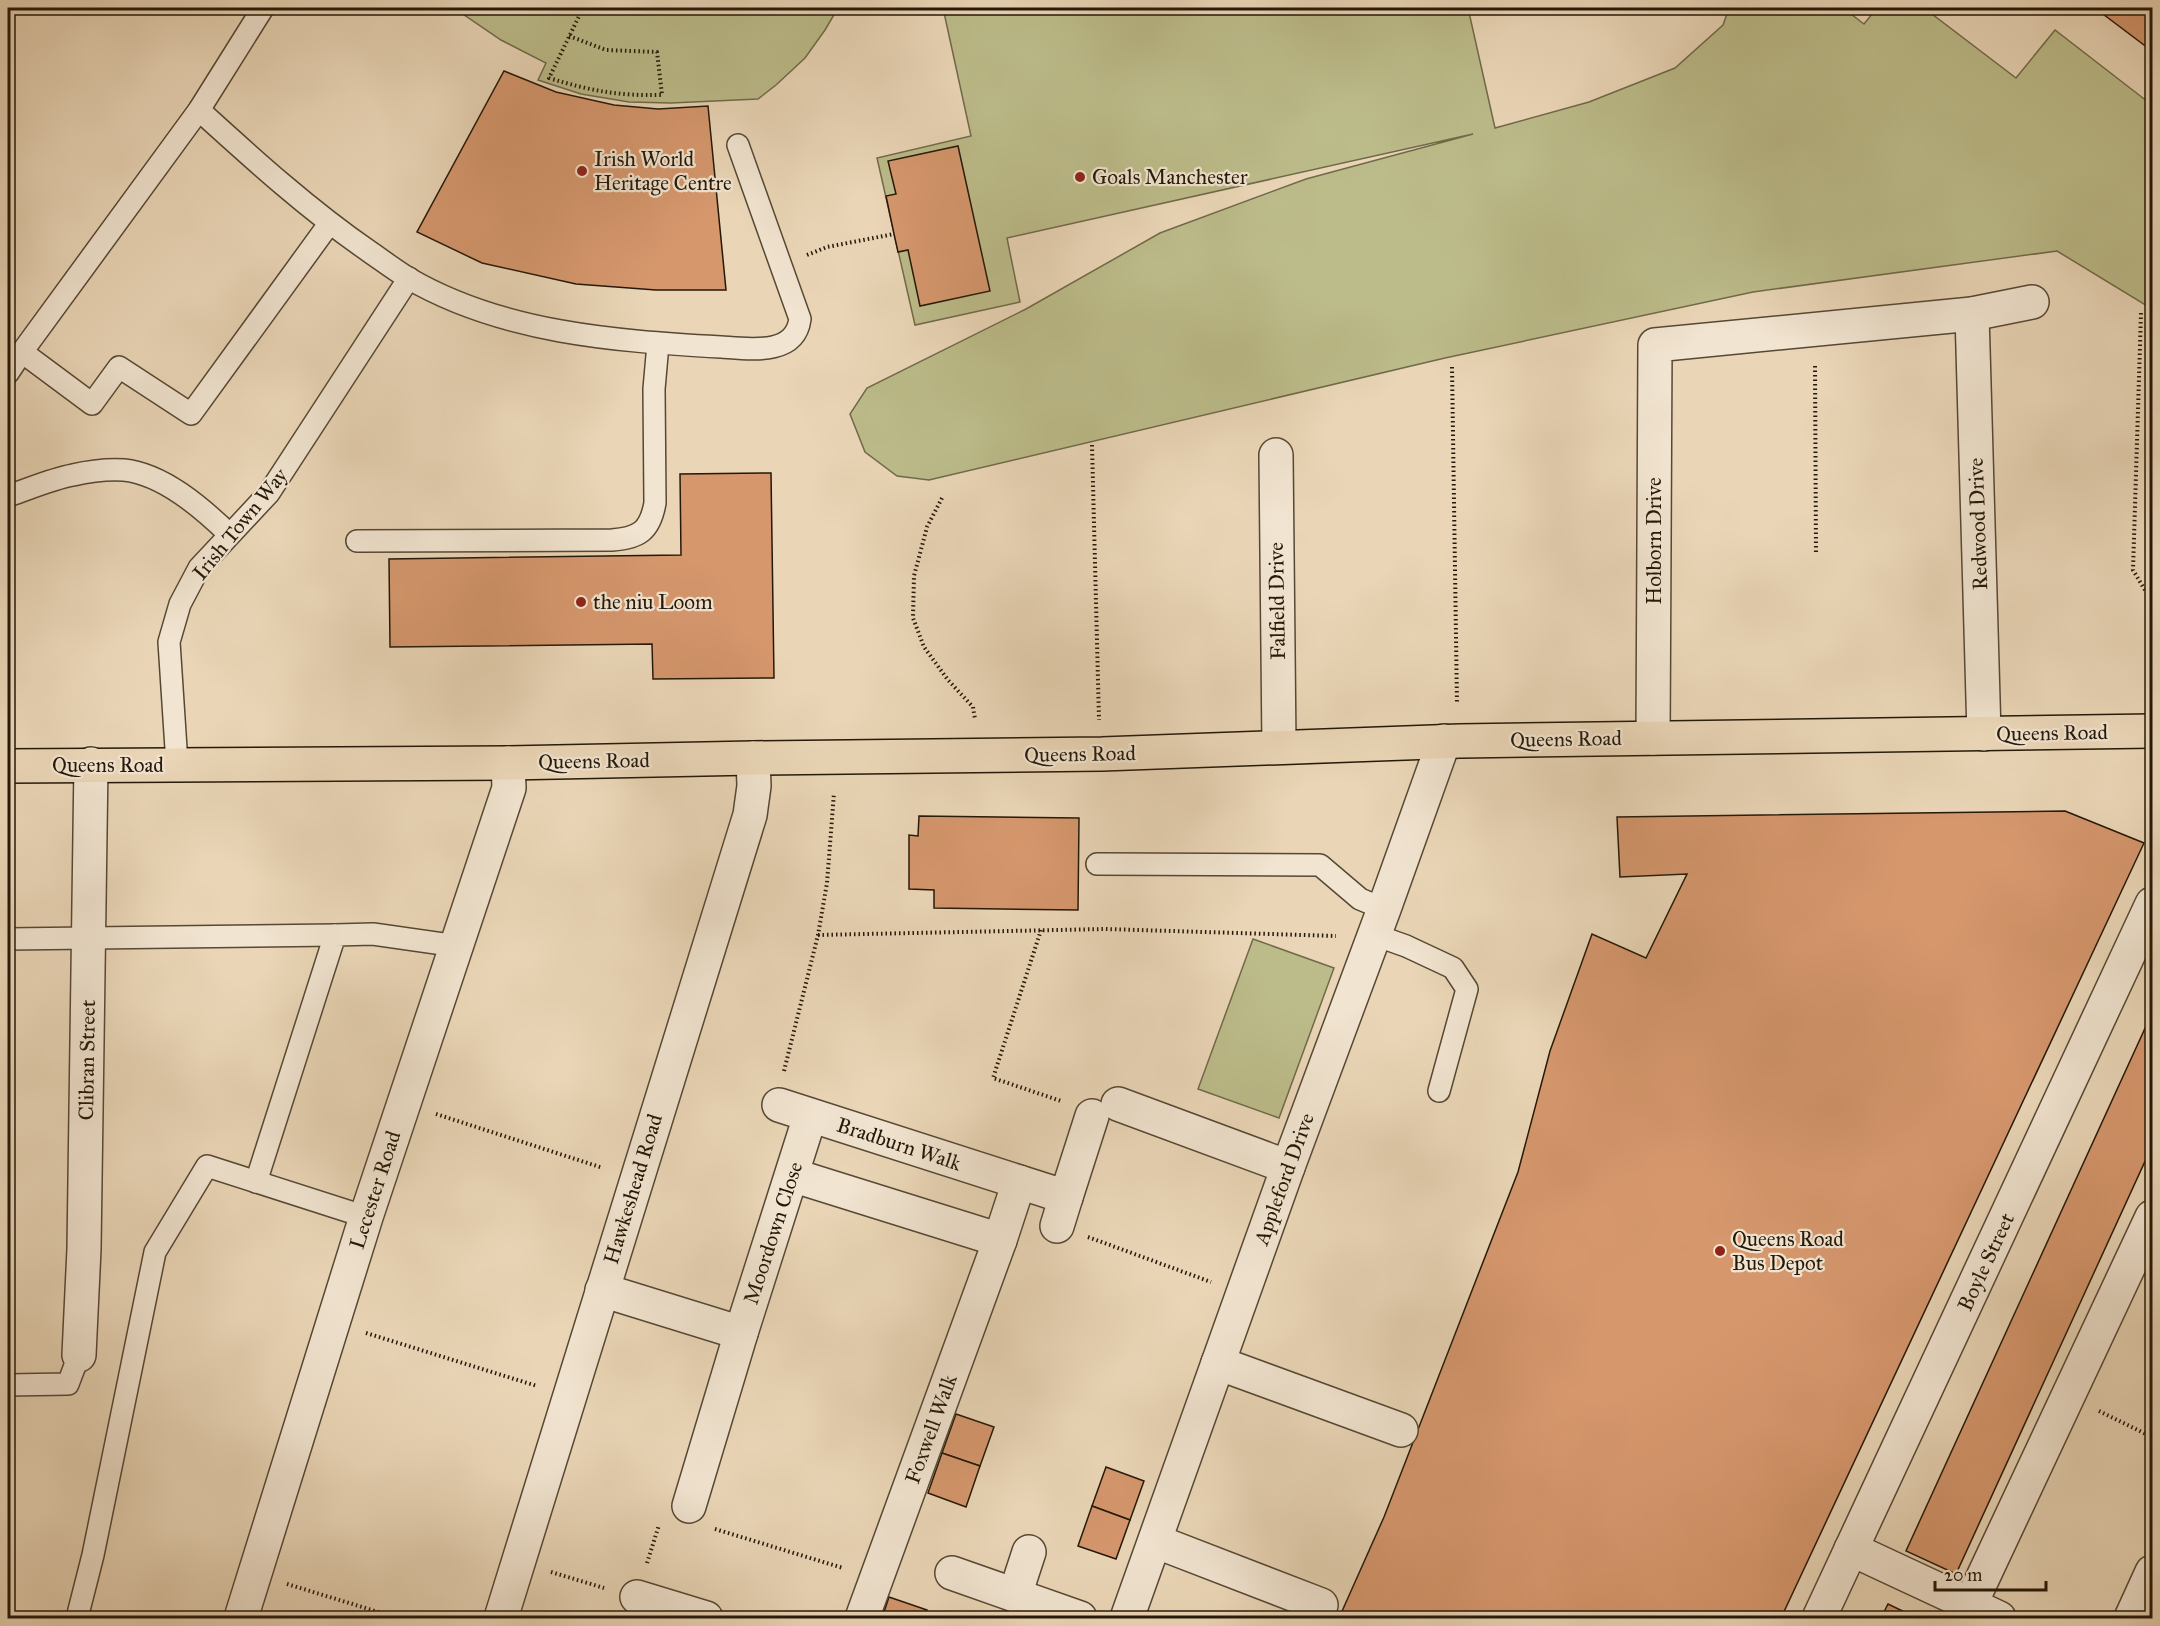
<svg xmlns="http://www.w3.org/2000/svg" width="2160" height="1626" font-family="'IM FELL Great Primer',serif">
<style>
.green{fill:#bcbc8a;stroke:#706a4a;stroke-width:1.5}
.building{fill:#d6976d;stroke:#241809;stroke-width:1.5}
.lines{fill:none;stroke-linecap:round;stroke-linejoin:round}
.lane-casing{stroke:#564834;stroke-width:24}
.street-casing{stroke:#564834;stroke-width:36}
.highway-casing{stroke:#241809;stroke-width:36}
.path{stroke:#241809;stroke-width:4;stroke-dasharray:1.5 3;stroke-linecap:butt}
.lane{stroke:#f1e4d0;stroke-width:21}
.street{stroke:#f1e4d0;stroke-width:33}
.highway{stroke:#ead6b7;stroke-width:33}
.poi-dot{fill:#8f2418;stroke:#f1e4d0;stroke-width:2}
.labels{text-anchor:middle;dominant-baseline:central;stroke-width:4.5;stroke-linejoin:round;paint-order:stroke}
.poi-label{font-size:21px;fill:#241809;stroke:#f1e4d0;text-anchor:start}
.street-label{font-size:21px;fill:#241809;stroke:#f1e4d0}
</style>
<rect width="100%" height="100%" fill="#ead6b7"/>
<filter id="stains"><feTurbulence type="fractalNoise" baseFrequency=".00333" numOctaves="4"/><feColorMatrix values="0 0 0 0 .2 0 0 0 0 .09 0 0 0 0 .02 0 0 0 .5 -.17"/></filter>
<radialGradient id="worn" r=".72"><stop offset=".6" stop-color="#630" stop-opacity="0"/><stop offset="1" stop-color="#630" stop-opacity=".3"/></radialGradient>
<!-- green -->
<g class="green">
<path d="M454 8H838L825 30 805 58 776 85 758 99 671 103 629 102 581 94 538 80 546 63 501 40Z"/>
<path d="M943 8H1468L1495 128 1589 102 1675 68 1723 25 1729 8H1843L1864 24 1877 8H1924L2016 78 2055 30 2152 105V309L2057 251 1753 292 1445 358 929 480 897 476 865 452 850 414 867 388 1026 309 1160 233 1306 179 1473 134 1007 238 1020 302 915 325 877 158 971 136Z"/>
<path d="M1253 939 1334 968 1279 1118 1198 1089Z"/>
</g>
<!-- building -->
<g class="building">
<path d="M2095 8H2152V51Z"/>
<path d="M504 71 556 92 614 105 658 109 708 106 726 290H656L576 284 482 263 417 232Z"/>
<path d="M958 146 990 291 920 306 908 250 898 252 894 234 886 196 896 194 888 161Z"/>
<path d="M771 473 774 678 653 679 652 644 390 647 389 559 681 555 680 474Z"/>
<path d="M2065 811 2144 843 1781 1618H1339L1384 1517 1518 1172 1550 1051 1592 934 1646 958 1687 874 1620 877 1617 817Z"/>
<path d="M919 816 1079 818 1078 910 934 908V890L909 889V835L918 836Z"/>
<path d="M2152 1013V1146L1956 1574 1906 1551Z"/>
<path d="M956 1414 994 1427 980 1466 942 1453Z"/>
<path d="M942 1453 980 1466 966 1507 928 1493Z"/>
<path d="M1106 1467 1144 1481 1130 1520 1092 1506Z"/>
<path d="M1092 1506 1130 1520 1116 1559 1078 1546Z"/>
<path d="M889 1597 927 1610 924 1618H882Z"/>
<path d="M1888 1604 1917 1618H1881Z"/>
</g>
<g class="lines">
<!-- lane casing -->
<g class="lane-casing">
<g id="lane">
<path d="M263 8 199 110 22 352 92 404 119 367 191 414 329 224"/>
<path d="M199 110C254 160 309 210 370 252 383 261 395 270 408 278 502 333 615 341 721 347 750 349 795 356 800 319L738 145"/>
<path d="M8 373 22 352"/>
<path d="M8 496C29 489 51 479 73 475 90 471 107 469 124 470 163 474 202 508 229 534"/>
<path d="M357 541 612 540C639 538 650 531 655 503L654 389 658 344"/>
<path d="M177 764 169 642 180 604 199 568 269 493 409 278"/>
<path d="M1097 864 1320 865 1360 899 1384 909"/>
<path d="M1375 935 1406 946 1453 968 1467 989 1439 1091"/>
<path d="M8 939 335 935"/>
<path d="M256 1182 335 935 373 934 457 946"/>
<path d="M8 1385 68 1384 79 1355"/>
<path d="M77 1618 93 1555 155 1252 207 1166 366 1217"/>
</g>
</g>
<!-- street casing -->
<g class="street-casing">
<g id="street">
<path d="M1972 314 1984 734"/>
<path d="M1276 455 1279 747"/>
<path d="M1653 738 1655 345 1972 314 2032 302"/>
<path d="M1118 1104 1288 1167"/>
<path d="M779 1105 1066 1197 1092 1116"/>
<path d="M792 1175 1000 1240 862 1618"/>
<path d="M1057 1226 1066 1197"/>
<path d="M1000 1240 1019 1182"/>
<path d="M602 1290 741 1333"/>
<path d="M79 1355 84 1249 91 764"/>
<path d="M1218 1363 1401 1430"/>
<path d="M689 1506 741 1333 805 1132"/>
<path d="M1155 1541 1321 1605"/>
<path d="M1851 1549 1999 1618"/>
<path d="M952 1573 1080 1618"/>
<path d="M1015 1595 1029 1552"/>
<path d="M637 1597 706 1618"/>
<path d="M1970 1605 2152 1217"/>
<path d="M241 1618 366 1217 509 788 508 763"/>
<path d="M501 1618 750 815 754 786 753 758"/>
<path d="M1127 1618 1288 1167 1384 909 1444 741"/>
<path d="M1819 1618 2152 904"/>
<path d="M2131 1618 2152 1572"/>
</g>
</g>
<!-- highway casing -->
<g class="highway-casing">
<path id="highway" d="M8 766 508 763 753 758 1102 754 1460 741 2152 731"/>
</g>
<!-- path -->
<g class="path">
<path d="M604 8C627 15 650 15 673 8"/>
<path d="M569 36 606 50 657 52 662 95C619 96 591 91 549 78L583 8"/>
<path d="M807 255 827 247 894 234"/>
<path d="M2141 313 2133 570 2152 602"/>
<path d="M1815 366 1816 555"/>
<path d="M1452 367 1457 704"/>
<path d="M1092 445 1099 720"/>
<path d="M942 498 927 527 914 576 913 618 924 647 948 680 973 707 975 719"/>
<path d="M1041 930 993 1078 1061 1101"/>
<path d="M818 935 1105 929 1336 936"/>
<path d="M784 1071 818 935 827 883 834 793"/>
<path d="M436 1114 603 1168"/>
<path d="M1088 1237 1211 1282"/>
<path d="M366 1333 537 1386"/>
<path d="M2099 1411 2152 1437"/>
<path d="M715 1529 843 1568"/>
<path d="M647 1563 659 1525"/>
<path d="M551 1572 604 1588"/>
<path d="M287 1584 398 1618"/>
</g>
<!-- lane -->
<use href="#lane" class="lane"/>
<!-- street -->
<use href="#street" class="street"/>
<!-- highway -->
<use href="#highway" class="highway"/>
</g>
<!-- markers -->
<g class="poi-dot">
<circle cx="582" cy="171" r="6"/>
<circle cx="1080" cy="177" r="6"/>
<circle cx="581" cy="602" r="6"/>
<circle cx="1720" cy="1251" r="6"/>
</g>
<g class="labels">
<!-- poi labels -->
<g class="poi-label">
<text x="594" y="159">Irish World<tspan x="594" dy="24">Heritage Centre</tspan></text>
<text x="1092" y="177">Goals Manchester</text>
<text x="593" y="602">the niu Loom</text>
<text x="1732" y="1239">Queens Road<tspan x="1732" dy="24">Bus Depot</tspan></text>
</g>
<!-- street labels -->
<g class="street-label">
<text transform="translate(240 524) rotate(-51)">Irish Town Way</text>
<text transform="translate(1978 524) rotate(-92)">Redwood Drive</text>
<text transform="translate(1654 541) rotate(-90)">Holborn Drive</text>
<text transform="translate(1277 601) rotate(-91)">Falfield Drive</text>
<text transform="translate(2052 733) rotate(-1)">Queens Road</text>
<text transform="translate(1566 739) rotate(-1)">Queens Road</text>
<text transform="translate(1080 754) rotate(-1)">Queens Road</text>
<text transform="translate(594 761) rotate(-1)">Queens Road</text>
<text x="108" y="765">Queens Road</text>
<text transform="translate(87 1060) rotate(-89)">Clibran Street</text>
<text transform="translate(899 1144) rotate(18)">Bradburn Walk</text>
<text transform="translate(1284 1179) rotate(-70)">Appleford Drive</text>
<text transform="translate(633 1189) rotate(-73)">Hawkeshead Road</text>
<text transform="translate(375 1190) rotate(-72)">Lecester Road</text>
<text transform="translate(773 1233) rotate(-72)">Moordown Close</text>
<text transform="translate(1986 1262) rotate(-65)">Boyle Street</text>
<text transform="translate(931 1429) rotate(-70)">Foxwell Walk</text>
</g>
</g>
<!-- margin -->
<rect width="2160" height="1626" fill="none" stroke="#ead6b7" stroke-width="30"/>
<rect x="9" y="9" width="2142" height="1608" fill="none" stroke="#241809" stroke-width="3"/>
<rect x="15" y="15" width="2130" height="1596" fill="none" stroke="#241809" stroke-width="1.5"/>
<!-- scale -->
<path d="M1935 1581v9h111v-9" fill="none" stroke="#241809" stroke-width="3"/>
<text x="1944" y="1581" font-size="18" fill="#241809" stroke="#f1e4d0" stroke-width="4.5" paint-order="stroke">20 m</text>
<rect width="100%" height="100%" filter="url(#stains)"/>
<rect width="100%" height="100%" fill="url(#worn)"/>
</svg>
